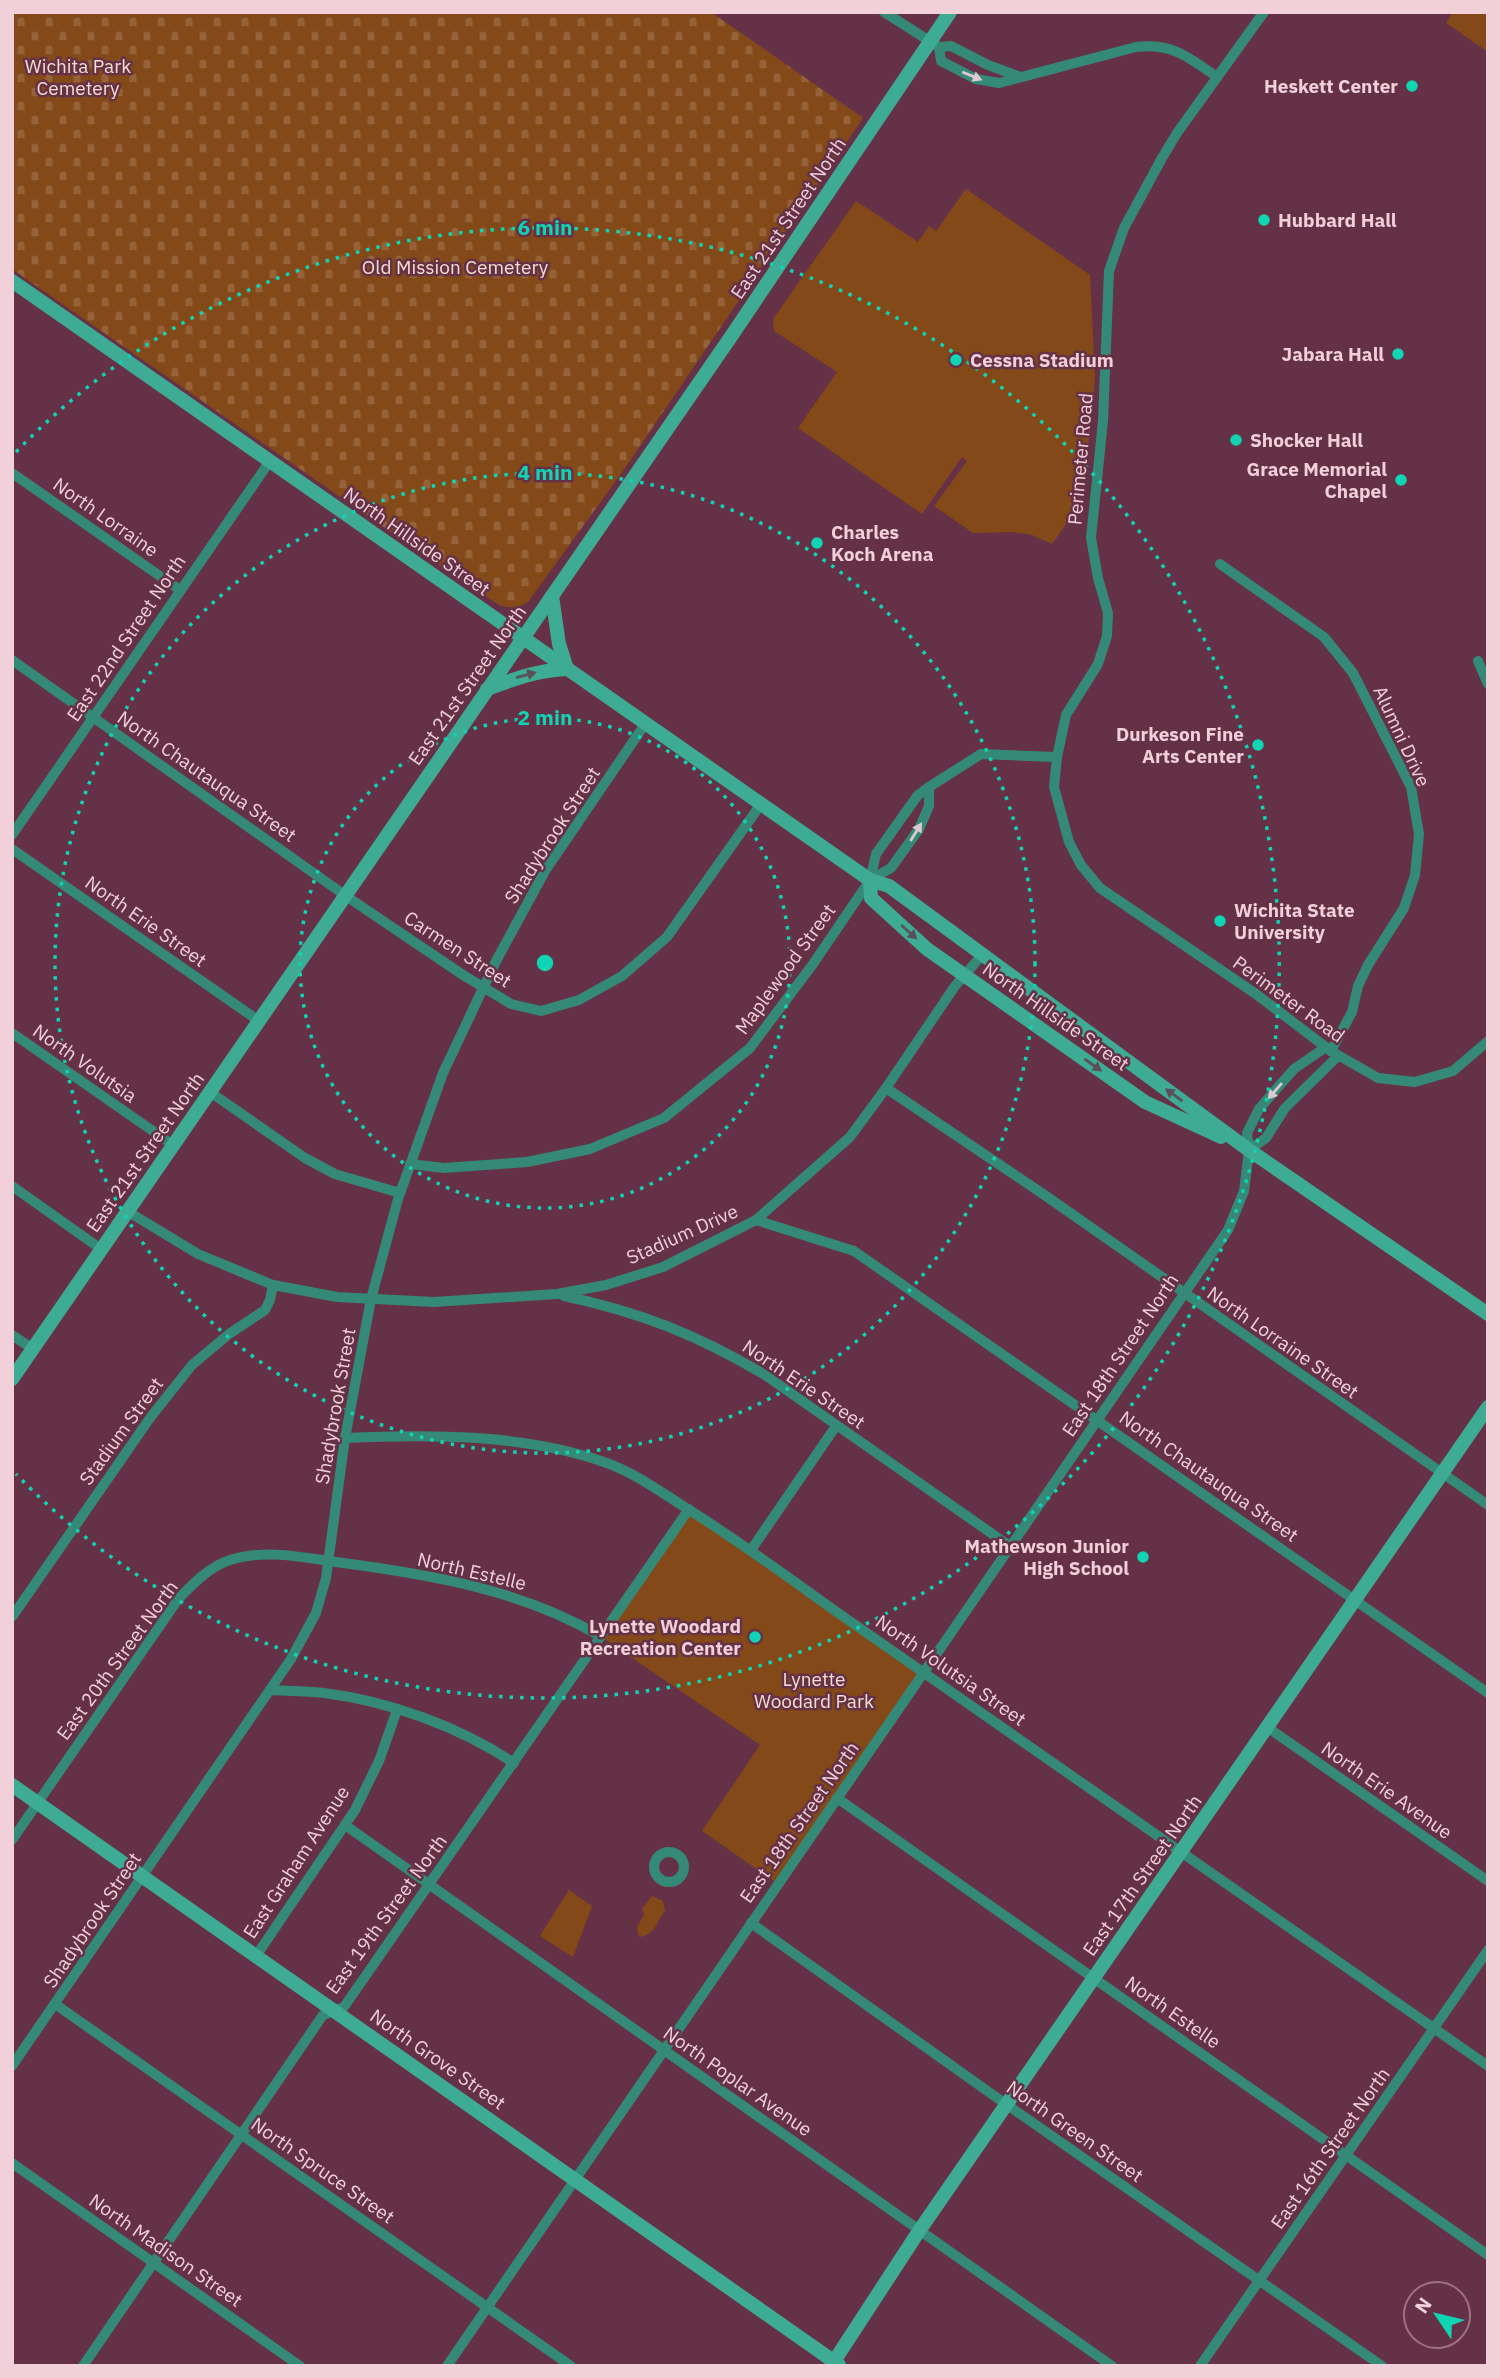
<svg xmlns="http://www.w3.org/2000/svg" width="1500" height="2378" font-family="'IBM Plex Sans',sans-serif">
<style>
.green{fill:#844918}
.cemetery{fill:url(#cemetery-stones)}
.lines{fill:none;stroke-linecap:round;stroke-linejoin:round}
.street{stroke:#358a77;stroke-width:10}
.secondary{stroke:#3eab94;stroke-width:14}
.oneway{fill:#dec9d0}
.oneway2{fill:#5b505a}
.ring{fill:none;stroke:#10d5b4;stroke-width:3.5;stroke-dasharray:3.5 7}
.poi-dot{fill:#10d5b4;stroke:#653146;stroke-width:2.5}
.labels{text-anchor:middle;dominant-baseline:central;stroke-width:5;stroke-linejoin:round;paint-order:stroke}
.park-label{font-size:19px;fill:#f5dece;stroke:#653146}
.poi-label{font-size:19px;font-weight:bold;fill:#f1d0da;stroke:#653146;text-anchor:end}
.street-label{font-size:19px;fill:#f1d0da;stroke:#653146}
.centre{fill:#10d5b4;stroke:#653146;stroke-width:3.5}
.ring-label{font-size:21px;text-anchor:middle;font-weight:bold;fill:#10d5b4;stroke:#653146;stroke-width:5;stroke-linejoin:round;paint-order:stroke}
</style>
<defs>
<pattern id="cemetery-stones" width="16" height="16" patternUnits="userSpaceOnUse" patternTransform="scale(1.75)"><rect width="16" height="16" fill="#844918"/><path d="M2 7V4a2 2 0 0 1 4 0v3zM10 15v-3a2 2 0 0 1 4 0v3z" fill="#966239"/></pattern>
</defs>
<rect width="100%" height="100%" fill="#653146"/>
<!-- green -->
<g class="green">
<path d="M1453 12H1488V52L1446 23Z"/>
<path d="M966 189 1090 275 1095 377 1083 500 1052 544 1032 535 1012 532 973 533 934 506 967 461 962 457 922 514 798 428 837 372 774 331 773 319 856 201 918 242 929 226 936 231Z"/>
<path d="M689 1509 924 1672 778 1884 702 1831 760 1745 600 1636Z"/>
<path d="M569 1890 592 1906 573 1957 540 1936Z"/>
<path d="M652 1896 663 1901 665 1911C656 1922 656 1935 639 1937L637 1927 644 1915 642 1909Z"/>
</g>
<!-- cemetery -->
<path class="cemetery" d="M12 12H711L863 118 623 471 528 602C517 609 511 608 499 605L431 560 12 269Z"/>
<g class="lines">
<!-- street -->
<g class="street">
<path d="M884 12 939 47 951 46 988 65 1018 76"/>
<path d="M1264 12 1177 133 1162 158 1124 228 1109 271 1103 421 1091 538 1098 578 1108 613 1107 636 1098 664 1066 715 1057 757 1054 787 1069 842 1081 865 1100 888 1256 994 1331 1051 1378 1078 1415 1082 1453 1071 1488 1041"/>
<path d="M939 47 941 61 976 79 999 83 1136 47C1173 43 1188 57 1217 77"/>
<path d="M12 473 180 590"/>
<path d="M1220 564 1324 637 1353 673 1411 787 1419 834 1415 875 1404 908 1368 965 1358 986 1352 1012 1331 1051"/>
<path d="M12 660 346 896 463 975 511 1004 541 1011 579 1000 622 976 667 937 761 804"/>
<path d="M1478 661 1488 684"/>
<path d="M929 787 981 754 1057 757"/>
<path d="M12 835 270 461"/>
<path d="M12 849 259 1021"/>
<path d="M12 1033 173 1145"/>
<path d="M886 1088 1046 1196 1488 1505"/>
<path d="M210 1092 305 1158 335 1174 400 1193"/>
<path d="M1249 1150 1266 1138 1285 1108 1338 1056"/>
<path d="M410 1164 444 1168 527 1162 590 1149 664 1118 750 1048 813 964 870 880 876 854 918 795 929 787V806L919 829 891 868 870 880"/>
<path d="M12 1186 101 1249"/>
<path d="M127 1211 198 1254 273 1285 337 1297 434 1302 557 1294 606 1285 663 1267 756 1220 850 1137 886 1088 955 986 983 954"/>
<path d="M756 1220 854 1251 1488 1693"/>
<path d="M564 1296C640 1312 698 1335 765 1375L1011 1547"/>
<path d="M12 1335 33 1349"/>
<path d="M345 1438C428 1434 525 1434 604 1462 633 1472 658 1490 683 1506 738 1540 789 1578 841 1615L1488 2066"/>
<path d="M751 1550 836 1426"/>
<path d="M12 1617 150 1418 192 1365 229 1334 265 1310 270 1300 273 1285"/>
<path d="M270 1690C288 1691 306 1691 324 1693 389 1701 460 1727 514 1763"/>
<path d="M1267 1727 1488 1881"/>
<path d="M837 1798 1488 2255"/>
<path d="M345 1825 1112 2366"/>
<path d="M12 1840 179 1598C194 1583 209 1567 230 1560 264 1549 301 1557 336 1562 427 1574 520 1589 600 1636"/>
<circle cx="669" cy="1867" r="15"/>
<path d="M751 1923 993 2095 1382 2366"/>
<path d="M256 1956 355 1810 379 1761 397 1710"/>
<path d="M55 2004 571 2366"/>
<path d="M12 2066 291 1659 316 1613 326 1578 345 1438 371 1299 398 1199 443 1073 495 963 545 871 645 724"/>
<path d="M12 2163 300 2366"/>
<path d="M83 2366 323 2015 344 2007 689 1509"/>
<path d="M447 2366 1228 1230 1244 1191 1249 1150 1247 1133 1259 1109 1294 1069 1326 1047"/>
<path d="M1200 2366 1488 1950"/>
</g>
<!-- secondary -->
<g class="secondary">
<path d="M12 281 870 880 889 886 1249 1150 1488 1314"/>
<path d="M487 689C514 679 538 670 567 669L559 644 552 596"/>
<path d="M870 880 871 898 927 949 1145 1102 1221 1137"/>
<path d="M12 1379 730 338 950 12"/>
<path d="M12 1785 839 2365"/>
<path d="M831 2366 919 2231 1488 1407"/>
</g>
</g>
<!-- one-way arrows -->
<defs><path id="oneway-solid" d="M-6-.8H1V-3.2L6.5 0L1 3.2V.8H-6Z" transform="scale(1.75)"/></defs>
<g class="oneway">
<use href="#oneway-solid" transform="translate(972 76) rotate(22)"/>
<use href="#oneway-solid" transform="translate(916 832) rotate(-58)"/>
<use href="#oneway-solid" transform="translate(1275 1091) rotate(131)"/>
</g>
<g class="oneway2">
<use href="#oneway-solid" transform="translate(526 675) rotate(-15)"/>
<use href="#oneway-solid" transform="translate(909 932) rotate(42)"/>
<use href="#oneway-solid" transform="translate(1093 1065) rotate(35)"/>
<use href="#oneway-solid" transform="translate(1174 1095) rotate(-144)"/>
</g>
<!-- distance rings -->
<g class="ring">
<circle cx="545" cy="963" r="245"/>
<circle cx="545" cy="963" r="490"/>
<path d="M16 452A735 735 0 1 1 16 1474"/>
</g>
<!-- markers -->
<g class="poi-dot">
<circle cx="1412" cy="86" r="7"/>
<circle cx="1264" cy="220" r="7"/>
<circle cx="1398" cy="354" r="7"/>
<circle cx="956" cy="360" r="7"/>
<circle cx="1236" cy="440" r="7"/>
<circle cx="1401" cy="480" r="7"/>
<circle cx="817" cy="543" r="7"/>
<circle cx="1258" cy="745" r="7"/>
<circle cx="1220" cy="921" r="7"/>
<circle cx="1143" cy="1557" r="7"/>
<circle cx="755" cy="1637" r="7"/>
</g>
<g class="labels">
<!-- park labels -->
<g class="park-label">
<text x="78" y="66">Wichita Park<tspan x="78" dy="22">Cemetery</tspan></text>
<text x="455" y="267">Old Mission Cemetery</text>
<text x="814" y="1679">Lynette<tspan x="814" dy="22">Woodard Park</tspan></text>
</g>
<!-- poi labels -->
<g class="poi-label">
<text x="1398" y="86">Heskett Center</text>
<text x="1278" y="220" text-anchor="start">Hubbard Hall</text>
<text x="1384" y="354">Jabara Hall</text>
<text x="970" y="360" text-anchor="start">Cessna Stadium</text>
<text x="1250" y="440" text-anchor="start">Shocker Hall</text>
<text x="1387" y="469">Grace Memorial<tspan x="1387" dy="22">Chapel</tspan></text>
<text x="831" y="532" text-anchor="start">Charles<tspan x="831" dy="22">Koch Arena</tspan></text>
<text x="1244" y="734">Durkeson Fine<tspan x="1244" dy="22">Arts Center</tspan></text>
<text x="1234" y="910" text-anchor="start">Wichita State<tspan x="1234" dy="22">University</tspan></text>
<text x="1129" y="1546">Mathewson Junior<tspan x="1129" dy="22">High School</tspan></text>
<text x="741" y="1626">Lynette Woodard<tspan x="741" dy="22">Recreation Center</tspan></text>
</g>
<!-- street labels -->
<g class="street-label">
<text transform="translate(788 218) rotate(-56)">East 21st Street North</text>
<text transform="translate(1080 459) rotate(-85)">Perimeter Road</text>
<text transform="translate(106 517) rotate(35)">North Lorraine</text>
<text transform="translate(417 541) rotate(35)">North Hillside Street</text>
<text transform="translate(126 638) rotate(-56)">East 22nd Street North</text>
<text transform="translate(467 685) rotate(-55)">East 21st Street North</text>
<text transform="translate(1402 736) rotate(65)">Alumni Drive</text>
<text transform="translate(207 776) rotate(35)">North Chautauqua Street</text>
<text transform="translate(552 835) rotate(-57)">Shadybrook Street</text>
<text transform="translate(146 921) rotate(35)">North Erie Street</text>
<text transform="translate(458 949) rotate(33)">Carmen Street</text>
<text transform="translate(785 969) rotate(-54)">Maplewood Street</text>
<text transform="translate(1289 999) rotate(36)">Perimeter Road</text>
<text transform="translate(1056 1016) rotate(35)">North Hillside Street</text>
<text transform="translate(85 1063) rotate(35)">North Volutsia</text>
<text transform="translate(145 1152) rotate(-55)">East 21st Street North</text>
<text transform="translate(682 1234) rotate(-24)">Stadium Drive</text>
<text transform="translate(1283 1342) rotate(35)">North Lorraine Street</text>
<text transform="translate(1120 1355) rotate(-56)">East 18th Street North</text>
<text transform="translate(804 1384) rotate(34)">North Erie Street</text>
<text transform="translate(335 1406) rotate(-80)">Shadybrook Street</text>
<text transform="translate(121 1431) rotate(-54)">Stadium Street</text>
<text transform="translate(1209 1476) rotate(35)">North Chautauqua Street</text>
<text transform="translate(472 1571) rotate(13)">North Estelle</text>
<text transform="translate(117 1660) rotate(-54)">East 20th Street North</text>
<text transform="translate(951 1670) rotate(35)">North Volutsia Street</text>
<text transform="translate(1387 1790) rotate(35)">North Erie Avenue</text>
<text transform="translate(799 1822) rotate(-55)">East 18th Street North</text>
<text transform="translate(296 1862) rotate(-57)">East Graham Avenue</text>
<text transform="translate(1142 1875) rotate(-55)">East 17th Street North</text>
<text transform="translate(386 1914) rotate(-54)">East 19th Street North</text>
<text transform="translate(92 1920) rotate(-56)">Shadybrook Street</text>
<text transform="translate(1173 2012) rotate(35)">North Estelle</text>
<text transform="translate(438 2059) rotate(35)">North Grove Street</text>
<text transform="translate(738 2081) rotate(35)">North Poplar Avenue</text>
<text transform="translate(1075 2131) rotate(35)">North Green Street</text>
<text transform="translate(1330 2148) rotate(-55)">East 16th Street North</text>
<text transform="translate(323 2170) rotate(35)">North Spruce Street</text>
<text transform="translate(166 2250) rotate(35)">North Madison Street</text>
</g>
</g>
<circle cx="545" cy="963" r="10" class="centre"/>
<g class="ring-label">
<text x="545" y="235">6 min</text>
<text x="545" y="480">4 min</text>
<text x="545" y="725">2 min</text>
</g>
<!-- border -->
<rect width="1500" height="2378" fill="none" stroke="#f1d0da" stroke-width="28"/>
<!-- north arrow -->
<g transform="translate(1437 2315) rotate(305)"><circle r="33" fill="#653146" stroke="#9d7181" stroke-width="2"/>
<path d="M0-5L12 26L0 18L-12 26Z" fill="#10d5b4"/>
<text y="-10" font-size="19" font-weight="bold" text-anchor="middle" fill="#f1d0da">N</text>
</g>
</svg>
